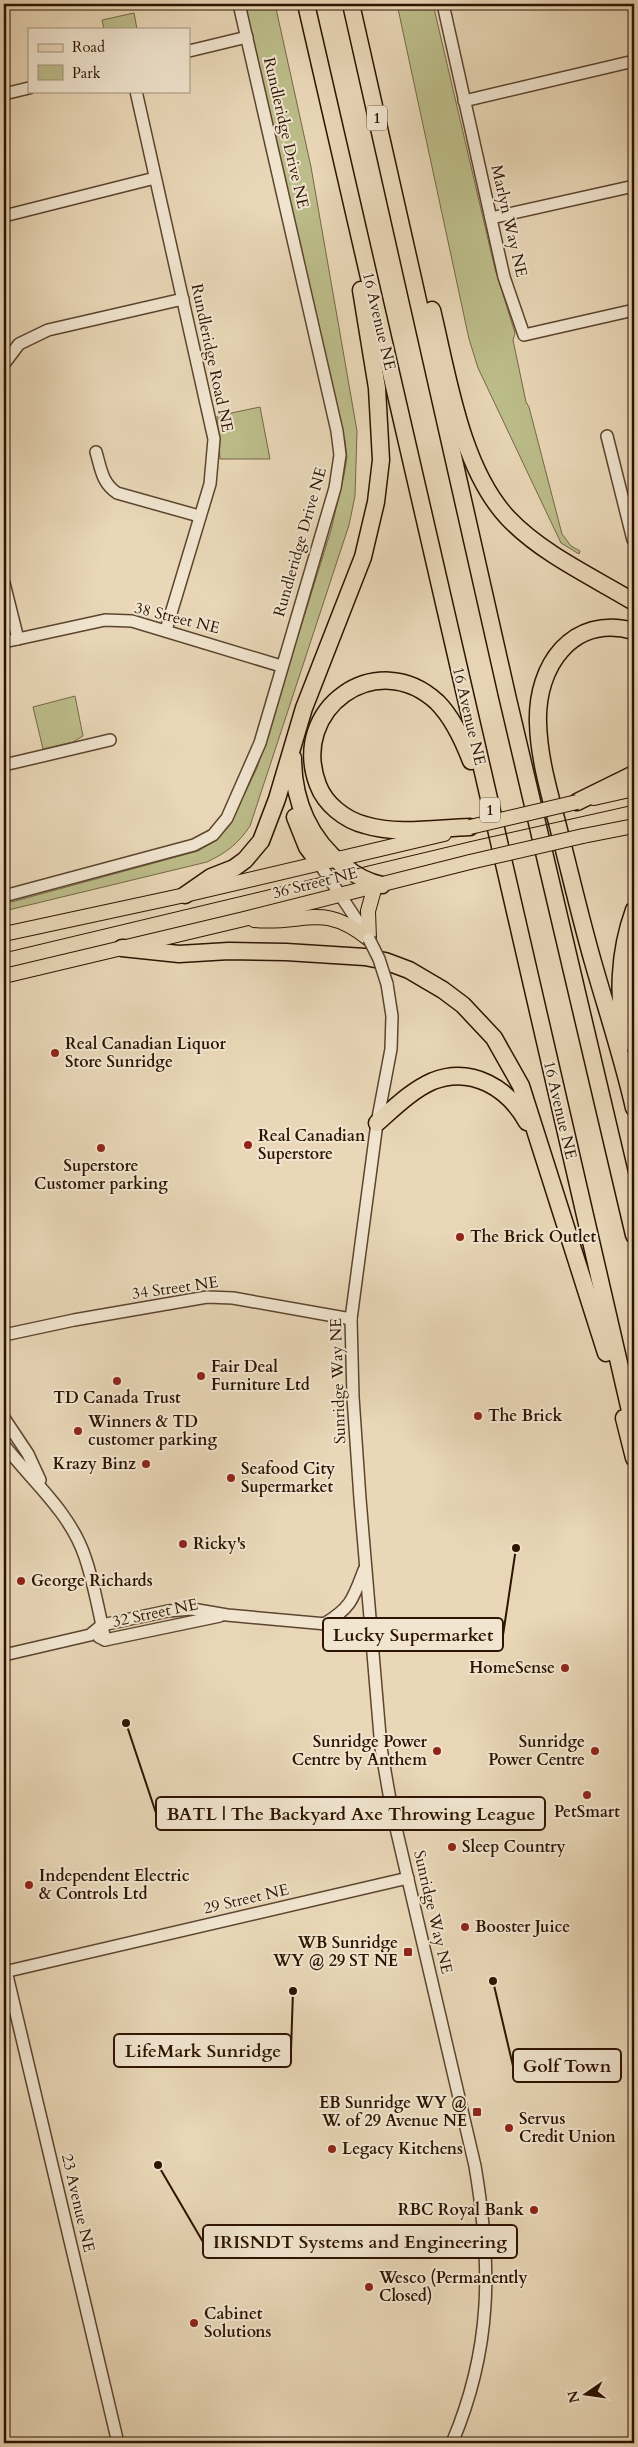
<svg xmlns="http://www.w3.org/2000/svg" width="638" height="2447" font-family="Cardo,serif">
<style>
.green{fill:#bcbd8a;stroke:#746846}
.lines{fill:none;stroke-linecap:round;stroke-linejoin:round}
.minor-casing{stroke:#5c442e;stroke-width:14}
.major-casing{stroke:#2d1301;stroke-width:16}
.highway-casing{stroke:#2d1301;stroke-width:19}
.minor{stroke:#f1e5d0;stroke-width:11}
.major{stroke:#e9d7b7;stroke-width:14}
.highway{stroke:#e9d7b7;stroke-width:16}
.tram{stroke:#2d1301;stroke-width:1}
.minor-bridge-casing{stroke:#5c442e;stroke-width:14;stroke-linecap:butt}
.major-bridge-casing{stroke:#2d1301;stroke-width:16;stroke-linecap:butt}
.minor-bridge{stroke:#f1e5d0;stroke-width:11}
.major-bridge{stroke:#e9d7b7;stroke-width:14}
.poi-dot{fill:#8f2418;stroke:#f1e5d0;stroke-width:2}
.labels{text-anchor:middle;dominant-baseline:central;stroke-width:4;stroke-linejoin:round;paint-order:stroke}
.shield{fill:#f1e5d0;stroke:#68523f;stroke-width:1}
.shield-label{font-size:15px;font-weight:bold;fill:#2d1301}
.street-label{font-size:16px;fill:#2d1301;stroke:#f1e5d0}
.poi-label{font-size:16px;font-weight:bold;fill:#2d1301;stroke:#f1e5d0;text-anchor:start}
.leader{fill:none;stroke:#2d1301;stroke-width:2}
.callout-dot{fill:#2d1301;stroke:#f1e5d0;stroke-width:2}
.callout{fill:#f1e5d0;stroke:#2d1301;stroke-width:2}
.callout-label{font-size:18px;text-anchor:middle;font-weight:bold;fill:#2d1301}
</style>
<rect width="100%" height="100%" fill="#e9d7b7"/>
<filter id="stains"><feTurbulence type="fractalNoise" baseFrequency=".004" numOctaves="4"/><feColorMatrix values="0 0 0 0 .2 0 0 0 0 .09 0 0 0 0 .02 0 0 0 .5 -.17"/></filter>
<radialGradient id="worn" r=".72"><stop offset=".6" stop-color="#630" stop-opacity="0"/><stop offset="1" stop-color="#630" stop-opacity=".3"/></radialGradient>
<!-- green -->
<g class="green">
<path d="M243 4H275L311 167 357 431 355 496 349 525 250 826C238 844 226 853 207 862L4 911V904L198 851 215 841 229 826 257 768 331 530 344 475 347 457 345 441Z"/>
<path d="M397 4H433L495 269 515 333 513 340 526 402 529 407 562 534 571 546 580 551 579 554 561 543 478 368 469 339Z"/>
<path d="M134 13 137 29H104L102 20Z"/>
<path d="M260 407 270 459H220L217 416Z"/>
<path d="M75 696 83 736 73 742 43 749 33 707Z"/>
</g>
<g class="lines">
<!-- minor casing -->
<g class="minor-casing">
<g id="minor">
<path d="M443 4 504 277 524 335 634 310"/>
<path d="M189 51 247 37"/>
<path d="M136 91 214 439 210 484 166 630"/>
<path d="M4 94 29 88"/>
<path d="M464 101 634 61"/>
<path d="M4 216 155 178"/>
<path d="M491 218 634 186"/>
<path d="M4 364 19 344 48 330 183 299"/>
<path d="M607 436 633 540"/>
<path d="M96 452C101 469 102 483 117 493L199 516"/>
<path d="M4 583 18 639"/>
<path d="M4 642 105 620 132 621 281 666"/>
<path d="M4 765 110 740"/>
<path d="M319 863 368 937"/>
<path d="M4 896 194 845 213 835 227 818 260 743 335 488 340 455 337 431 239 4"/>
<path d="M387 984 392 1016 391 1049 377 1123 351 1319 353 1397 360 1499 381 1748 392 1811 475 2166C492 2266 492 2349 452 2443"/>
<path d="M4 1335 74 1320 207 1297 233 1298 351 1319"/>
<path d="M4 1418 28 1454 40 1480"/>
<path d="M4 1445C32 1481 70 1512 85 1557 94 1583 99 1612 105 1640"/>
<path d="M324 1624C351 1608 353 1599 364 1570"/>
<path d="M99 1637 105 1640 220 1616"/>
<path d="M4 1655 90 1635 102 1625 168 1611 192 1609 227 1615 371 1628"/>
<path d="M6 1971 118 2443"/>
<path d="M4 1972 408 1878"/>
</g>
</g>
<!-- major casing -->
<g class="major-casing">
<g id="major">
<path d="M594 798 634 789"/>
<path d="M583 836 634 826"/>
<path d="M254 920C305 925 322 901 369 939"/>
<path d="M4 934 185 895 444 834"/>
<path d="M369 939 368 911 375 886"/>
<path d="M4 976 244 919 470 862"/>
</g>
</g>
<!-- highway casing -->
<g class="highway-casing">
<g id="highway">
<path d="M306 4 634 1428"/>
<path d="M351 4 507 695 634 1235"/>
<path d="M432 310C448 376 461 468 508 518 542 554 593 577 634 602"/>
<path d="M634 631C572 614 536 666 538 723 539 761 551 798 560 834 571 877 581 920 593 962 607 1011 623 1059 634 1108"/>
<path d="M293 758C293 801 310 840 344 866 356 876 367 882 382 885"/>
<path d="M577 802 634 774"/>
<path d="M295 817 307 847 319 863"/>
<path d="M470 827C437 828 397 835 365 825 345 820 325 804 318 785 289 709 377 646 437 702 453 718 463 740 471 761"/>
<path d="M185 895 211 877 234 868 245 860 261 841 277 799 304 708 363 557 376 502 381 460 377 388 361 290"/>
<path d="M122 948 179 954 229 951 286 952 365 957 385 961 409 970 443 990 463 1005 494 1038 521 1086 606 1353"/>
<path d="M625 1042C618 996 618 954 634 910"/>
<path d="M377 1123C394 1108 412 1090 433 1081 472 1066 508 1088 527 1122"/>
<path d="M624 1418 634 1458"/>
</g>
</g>
<!-- minor -->
<use href="#minor" class="minor"/>
<!-- major -->
<use href="#major" class="major"/>
<!-- highway -->
<use href="#highway" class="highway"/>
<!-- tram -->
<path class="tram" d="M4 953 473 841 634 805"/>
<!-- minor-bridge casing -->
<g class="minor-bridge-casing">
<path id="minor-bridge" d="M369 939 379 959 387 984"/>
</g>
<!-- major-bridge casing -->
<g class="major-bridge-casing">
<g id="major-bridge">
<path d="M470 827 577 802"/>
<path d="M470 862 583 836"/>
</g>
</g>
<!-- minor-bridge -->
<use href="#minor-bridge" class="minor-bridge"/>
<!-- major-bridge -->
<use href="#major-bridge" class="major-bridge"/>
</g>
<!-- markers -->
<g class="poi-dot">
<circle cx="55" cy="1053" r="5"/>
<circle cx="248" cy="1145" r="5"/>
<circle cx="101" cy="1148" r="5"/>
<circle cx="460" cy="1237" r="5"/>
<circle cx="201" cy="1376" r="5"/>
<circle cx="117" cy="1381" r="5"/>
<circle cx="478" cy="1416" r="5"/>
<circle cx="78" cy="1431" r="5"/>
<circle cx="146" cy="1464" r="5"/>
<circle cx="231" cy="1478" r="5"/>
<circle cx="183" cy="1544" r="5"/>
<circle cx="21" cy="1581" r="5"/>
<circle cx="565" cy="1668" r="5"/>
<circle cx="437" cy="1751" r="5"/>
<circle cx="595" cy="1751" r="5"/>
<circle cx="587" cy="1795" r="5"/>
<circle cx="452" cy="1847" r="5"/>
<circle cx="29" cy="1885" r="5"/>
<circle cx="465" cy="1927" r="5"/>
<rect x="403" y="1947" width="10" height="10" rx="2.5"/>
<rect x="472" y="2107" width="10" height="10" rx="2.5"/>
<circle cx="509" cy="2128" r="5"/>
<circle cx="332" cy="2149" r="5"/>
<circle cx="534" cy="2210" r="5"/>
<circle cx="369" cy="2287" r="5"/>
<circle cx="194" cy="2323" r="5"/>
</g>
<g class="labels">
<!-- shield labels -->
<g class="shield">
<rect x="367" y="105.5" width="20" height="25" rx="4"/>
<rect x="480" y="797.5" width="20" height="25" rx="4"/>
</g>
<g class="shield-label">
<text x="377" y="118">1</text>
<text x="490" y="810">1</text>
</g>
<!-- street labels -->
<g class="street-label">
<text transform="translate(286 133) rotate(77)">Rundleridge Drive NE</text>
<text transform="translate(509 221) rotate(77)">Marlyn Way NE</text>
<text transform="translate(379 321) rotate(77)">16 Avenue NE</text>
<text transform="translate(212 358) rotate(78)">Rundleridge Road NE</text>
<text transform="translate(300 542) rotate(-74)">Rundleridge Drive NE</text>
<text transform="translate(177 618) rotate(14)">38 Street NE</text>
<text transform="translate(469 716) rotate(77)">16 Avenue NE</text>
<text transform="translate(315 883) rotate(-14)">36 Street NE</text>
<text transform="translate(560 1110) rotate(77)">16 Avenue NE</text>
<text transform="translate(175 1288) rotate(-8)">34 Street NE</text>
<text transform="translate(338 1381) rotate(-92)">Sunridge Way NE</text>
<text transform="translate(155 1613) rotate(-12)">32 Street NE</text>
<text transform="translate(246 1899) rotate(-13)">29 Street NE</text>
<text transform="translate(433 1912) rotate(77)">Sunridge Way NE</text>
<text transform="translate(78 2203) rotate(77)">23 Avenue NE</text>
</g>
<!-- poi labels -->
<g class="poi-label">
<text x="65" y="1044">Real Canadian Liquor<tspan x="65" dy="18">Store Sunridge</tspan></text>
<text x="258" y="1136">Real Canadian<tspan x="258" dy="18">Superstore</tspan></text>
<text x="101" y="1166" text-anchor="middle">Superstore<tspan x="101" dy="18">Customer parking</tspan></text>
<text x="470" y="1237">The Brick Outlet</text>
<text x="211" y="1367">Fair Deal<tspan x="211" dy="18">Furniture Ltd</tspan></text>
<text x="117" y="1398" text-anchor="middle">TD Canada Trust</text>
<text x="488" y="1416">The Brick</text>
<text x="88" y="1422">Winners &amp; TD<tspan x="88" dy="18">customer parking</tspan></text>
<text x="136" y="1464" text-anchor="end">Krazy Binz</text>
<text x="241" y="1469">Seafood City<tspan x="241" dy="18">Supermarket</tspan></text>
<text x="193" y="1544">Ricky's</text>
<text x="31" y="1581">George Richards</text>
<text x="555" y="1668" text-anchor="end">HomeSense</text>
<text x="427" y="1742" text-anchor="end">Sunridge Power<tspan x="427" dy="18">Centre by Anthem</tspan></text>
<text x="585" y="1742" text-anchor="end">Sunridge<tspan x="585" dy="18">Power Centre</tspan></text>
<text x="587" y="1812" text-anchor="middle">PetSmart</text>
<text x="462" y="1847">Sleep Country</text>
<text x="39" y="1876">Independent Electric<tspan x="39" dy="18">&amp; Controls Ltd</tspan></text>
<text x="475" y="1927">Booster Juice</text>
<text x="398" y="1943" text-anchor="end">WB Sunridge<tspan x="398" dy="18">WY @ 29 ST NE</tspan></text>
<text x="467" y="2103" text-anchor="end">EB Sunridge WY @<tspan x="467" dy="18">W. of 29 Avenue NE</tspan></text>
<text x="519" y="2119">Servus<tspan x="519" dy="18">Credit Union</tspan></text>
<text x="342" y="2149">Legacy Kitchens</text>
<text x="524" y="2210" text-anchor="end">RBC Royal Bank</text>
<text x="379" y="2278">Wesco (Permanently<tspan x="379" dy="18">Closed)</tspan></text>
<text x="204" y="2314">Cabinet<tspan x="204" dy="18">Solutions</tspan></text>
</g>
</g>
<!-- callouts -->
<path class="leader" d="M516 1548L503 1635M126 1723L156 1813M293 1991L291 2051M493 1981L513 2066M158 2165L203 2242"/>
<g class="callout-dot">
<circle cx="516" cy="1548" r="5"/>
<circle cx="126" cy="1723" r="5"/>
<circle cx="293" cy="1991" r="5"/>
<circle cx="493" cy="1981" r="5"/>
<circle cx="158" cy="2165" r="5"/>
</g>
<g class="callout">
<rect x="323" y="1618" width="180" height="33" rx="5"/>
<rect x="156" y="1797" width="389" height="33" rx="5"/>
<rect x="114" y="2034" width="177" height="33" rx="5"/>
<rect x="513" y="2049" width="108" height="33" rx="5"/>
<rect x="203" y="2225" width="314" height="33" rx="5"/>
</g>
<g class="callout-label">
<text x="413" y="1641">Lucky Supermarket</text>
<text x="351" y="1820">BATL | The Backyard Axe Throwing League</text>
<text x="203" y="2057">LifeMark Sunridge</text>
<text x="567" y="2072">Golf Town</text>
<text x="360" y="2248">IRISNDT Systems and Engineering</text>
</g>
<!-- margin -->
<rect width="638" height="2447" fill="none" stroke="#e9d7b7" stroke-width="20"/>
<rect x="5" y="5" width="628" height="2437" fill="none" stroke="#2d1301" stroke-width="2.5"/>
<rect x="10" y="10" width="618" height="2427" fill="none" stroke="#2d1301"/>
<!-- legend -->
<rect x="28" y="28" width="162" height="65" fill="#f1e5d0" stroke="#a3917d"/>
<rect x="38" y="44" width="25" height="8" fill="#e9d7b7" stroke="#a3917d"/>
<text x="72" y="52" font-size="15" fill="#2d1301">Road</text>
<rect x="38" y="65" width="25" height="15" fill="#bcbd8a" stroke="#a3917d"/>
<text x="72" y="78" font-size="15" fill="#2d1301">Park</text>
<!-- north arrow -->
<g transform="translate(586 2394) rotate(257)" stroke="#f1e5d0" stroke-width="4" paint-order="stroke">
<path d="M0-4L9 19L0 12L-9 19Z" fill="#2d1301"/>
<text y="-8" font-size="14" font-weight="bold" text-anchor="middle" fill="#2d1301">N</text>
</g>
<rect width="100%" height="100%" filter="url(#stains)"/>
<rect width="100%" height="100%" fill="url(#worn)"/>
</svg>
